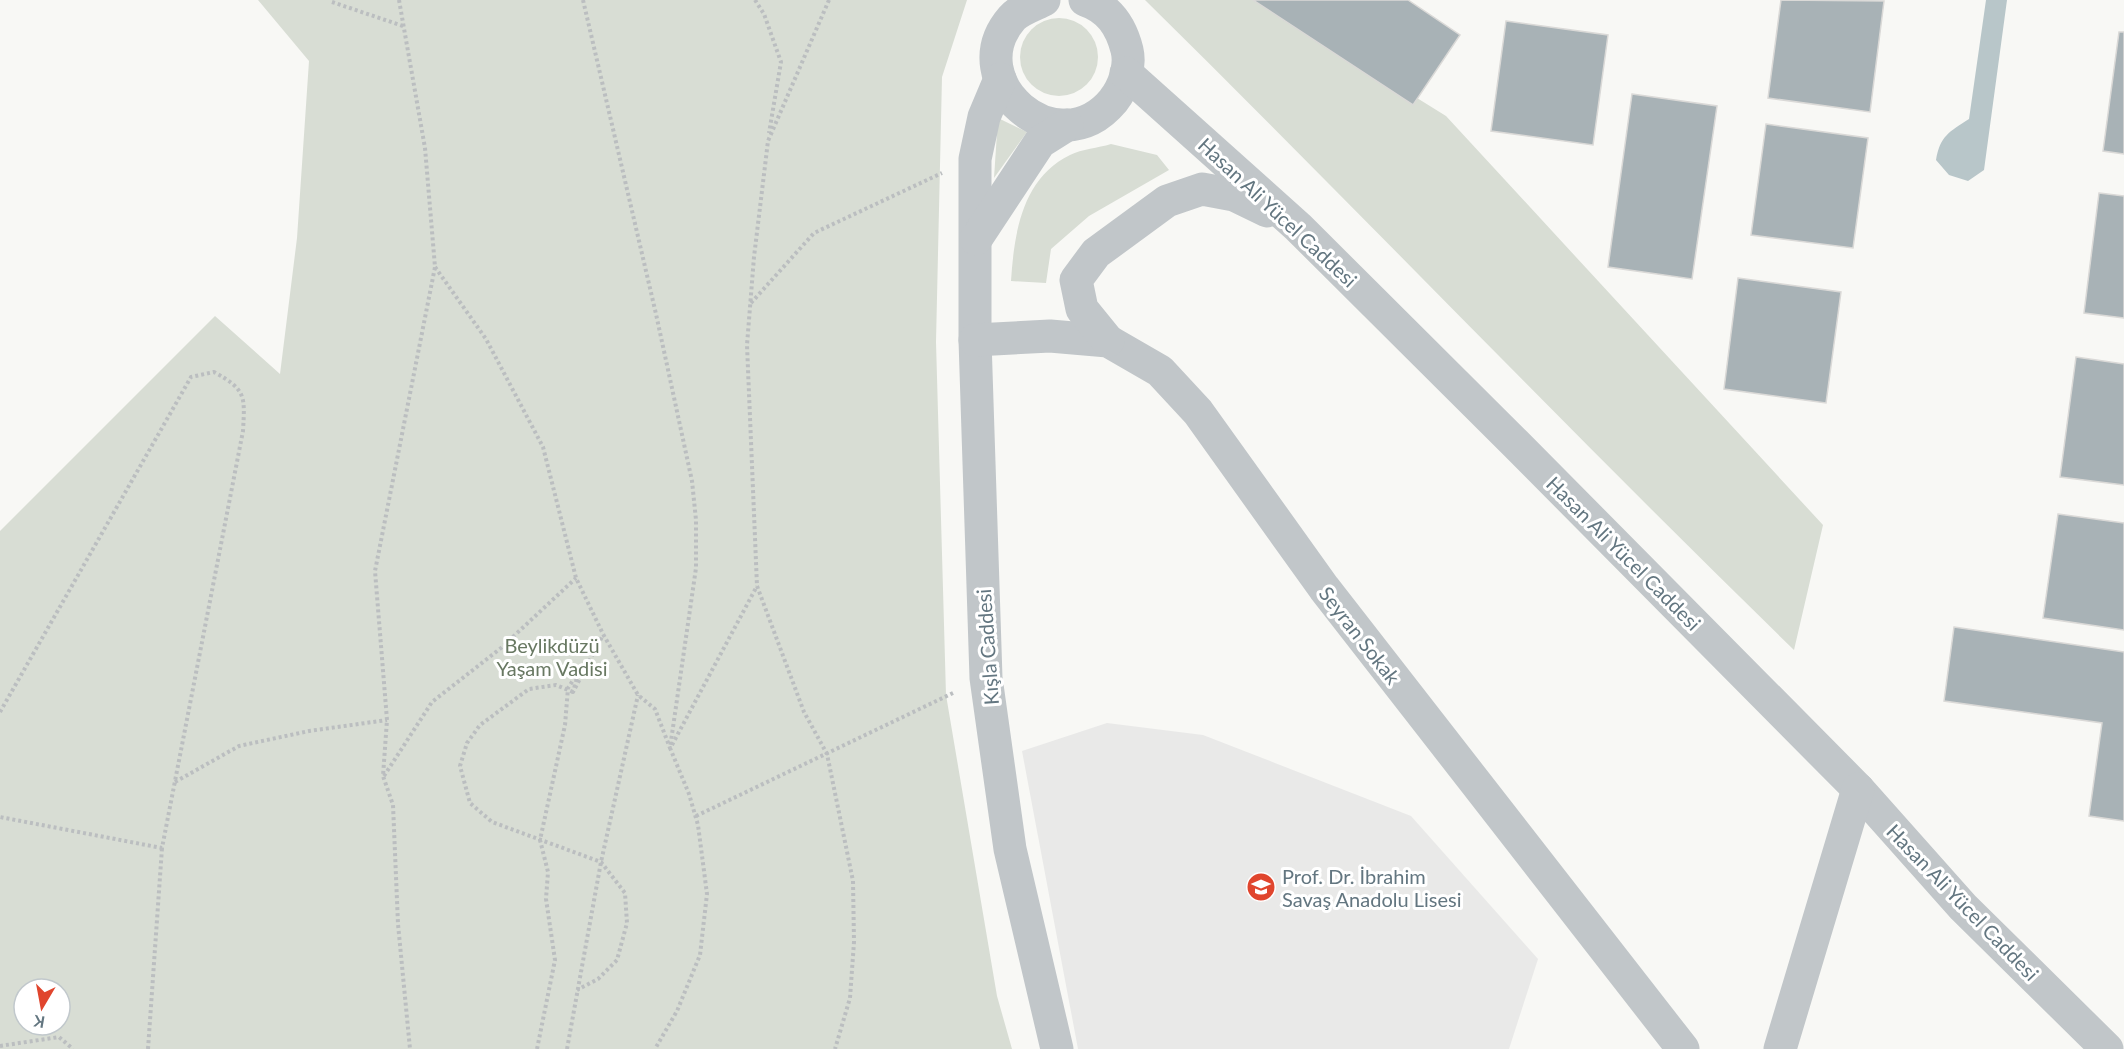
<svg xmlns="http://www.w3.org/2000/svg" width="2124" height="1049" font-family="Lato,sans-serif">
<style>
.built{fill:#e9e9e8}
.green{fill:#d8ddd4;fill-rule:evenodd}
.water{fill:#b8c6c9}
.building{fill:#a8b2b6;stroke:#dad9d7;stroke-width:1.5}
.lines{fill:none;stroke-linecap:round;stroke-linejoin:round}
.path{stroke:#bbbec0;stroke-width:4;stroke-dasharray:3 3;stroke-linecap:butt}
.minor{stroke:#c1c6c9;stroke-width:33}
.labels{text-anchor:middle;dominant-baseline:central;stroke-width:6;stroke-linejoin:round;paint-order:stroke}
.street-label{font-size:20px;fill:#637680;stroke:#fff}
.park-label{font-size:20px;fill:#687862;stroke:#fff}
.poi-label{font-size:20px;fill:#637680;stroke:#fff;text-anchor:start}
</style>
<rect width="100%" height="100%" fill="#f8f8f5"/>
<!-- built -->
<path class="built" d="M1107 723 1203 735 1411 816 1538 959 1509 1049H1078L1022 751Z"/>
<!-- green -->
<g class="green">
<path d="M258 0H967L942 77 936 342 946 695 997 996 1012 1049H0V531L215 316 280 374 297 238 309 61ZM24 989H60V1025H24Z"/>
<path d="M1145 0H1259L1446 116 1823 525 1794 650C1574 436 1363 215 1145 0Z"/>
<circle cx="1059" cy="57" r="39"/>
<path d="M998 118 1027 132 994 178Z"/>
<path d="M1111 144 1157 155 1169 170 1089 216 1051 249 1046 283 1011 281C1014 234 1022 178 1070 155 1082 149 1098 148 1111 144Z"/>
</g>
<!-- water -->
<path class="water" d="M1986 0H2007L1984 170 1968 181 1949 175 1936 160C1940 136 1949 132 1969 119Z"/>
<!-- building -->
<g class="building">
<path d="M1253 0H1408L1460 35 1413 105Z"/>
<path d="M1781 0 1884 1 1870 112 1768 98Z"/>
<path d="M1506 21 1608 35 1593 145 1491 131Z"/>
<path d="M2119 32H2124V154L2103 151Z"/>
<path d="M1632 94 1717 106 1692 279 1608 267Z"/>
<path d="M1766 124 1868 138 1853 248 1751 235Z"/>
<path d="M2099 193 2124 196V318L2084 313Z"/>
<path d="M1738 278 1841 292 1826 403 1724 389Z"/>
<path d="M2076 357 2124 364V485L2060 477Z"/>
<path d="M2058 514 2124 523V630L2043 618Z"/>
<path d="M1954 627 2124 652V821L2089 816 2102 723 1944 701Z"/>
</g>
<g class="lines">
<!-- path -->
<g class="path">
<path d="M399 0 425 148 435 267 375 571 387 720 383 776 393 805 398 924 410 1049"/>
<path d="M583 0 656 314 692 481 696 520V568L670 748 689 794 698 825 707 894 700 955 677 1011 655 1049"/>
<path d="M755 0 764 14 781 62 769 133"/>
<path d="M829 0 768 141 754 257 747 345 757 586 804 712 827 754 853 881 854 942 850 998 835 1049"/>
<path d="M332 2 403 26"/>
<path d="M435 267 486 339 543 447 576 578 603 634 638 695 655 709 670 748"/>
<path d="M751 303 814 233 942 173"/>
<path d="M573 692 556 685 529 689 480 725 467 743 460 766 470 803 492 822 601 862 625 893 627 923 617 960 598 979 577 990"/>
<path d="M0 712 191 377 214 372C246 390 245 395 243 431L162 848 0 817"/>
<path d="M672 745 757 586"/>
<path d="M384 776 432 702 501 648 576 578"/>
<path d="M175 782 239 746 309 731 387 720"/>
<path d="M696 816 953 693"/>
<path d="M0 1046 59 1037 73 1049"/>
<path d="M148 1049 162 848"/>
<path d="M537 1049 555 960 546 899 548 872 540 840 565 725 568 688 579 671 573 692 603 635"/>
<path d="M567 1049 601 862 638 695"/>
</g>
<!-- minor -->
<g class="minor">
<path d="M1044 0C1034 5 1019 10 1012 18 957 81 1057 168 1113 101 1124 87 1131 67 1127 50 1121 26 1109 8 1085 0"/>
<path d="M1126 73 1298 227 1515 443 1858 789 1963 907 2107 1049"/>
<path d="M1000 79 984 117 975 159V340L986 678 1010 849 1057 1049"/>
<path d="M976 239 1040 142 1067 125"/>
<path d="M975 340 1050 336 1108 341 1160 371 1198 412 1324 588 1683 1049"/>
<path d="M1108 341 1082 309 1076 280 1096 253 1167 201 1202 189 1234 195 1267 211"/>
<path d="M1780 1049 1858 789"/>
</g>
</g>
<!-- icons -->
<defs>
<g id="school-disc" transform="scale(1.5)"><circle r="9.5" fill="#e0452d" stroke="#fff"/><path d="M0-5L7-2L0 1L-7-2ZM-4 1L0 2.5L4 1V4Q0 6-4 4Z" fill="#fff"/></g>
</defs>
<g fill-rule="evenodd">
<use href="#school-disc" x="1261" y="887"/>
</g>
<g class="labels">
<!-- street labels -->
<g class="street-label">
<text transform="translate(1278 212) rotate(43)">Hasan Ali Yücel Caddesi</text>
<text transform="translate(1624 553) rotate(45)">Hasan Ali Yücel Caddesi</text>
<text transform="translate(1360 635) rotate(52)">Seyran Sokak</text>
<text transform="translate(987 647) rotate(-94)">Kışla Caddesi</text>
<text transform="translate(1963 902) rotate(46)">Hasan Ali Yücel Caddesi</text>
</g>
<!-- park labels -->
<g class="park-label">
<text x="552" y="645">Beylikdüzü<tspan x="552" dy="23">Yaşam Vadisi</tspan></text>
</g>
<!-- poi labels -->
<g class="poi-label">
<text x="1282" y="876">Prof. Dr. İbrahim<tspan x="1282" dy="23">Savaş Anadolu Lisesi</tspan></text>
</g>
</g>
<!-- north arrow -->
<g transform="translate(42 1007) rotate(190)"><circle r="28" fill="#ffffff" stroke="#c1c8cc" stroke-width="1.5"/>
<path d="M0-4.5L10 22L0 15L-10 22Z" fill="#e0452d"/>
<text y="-9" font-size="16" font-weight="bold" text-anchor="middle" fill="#637680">K</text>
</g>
</svg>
